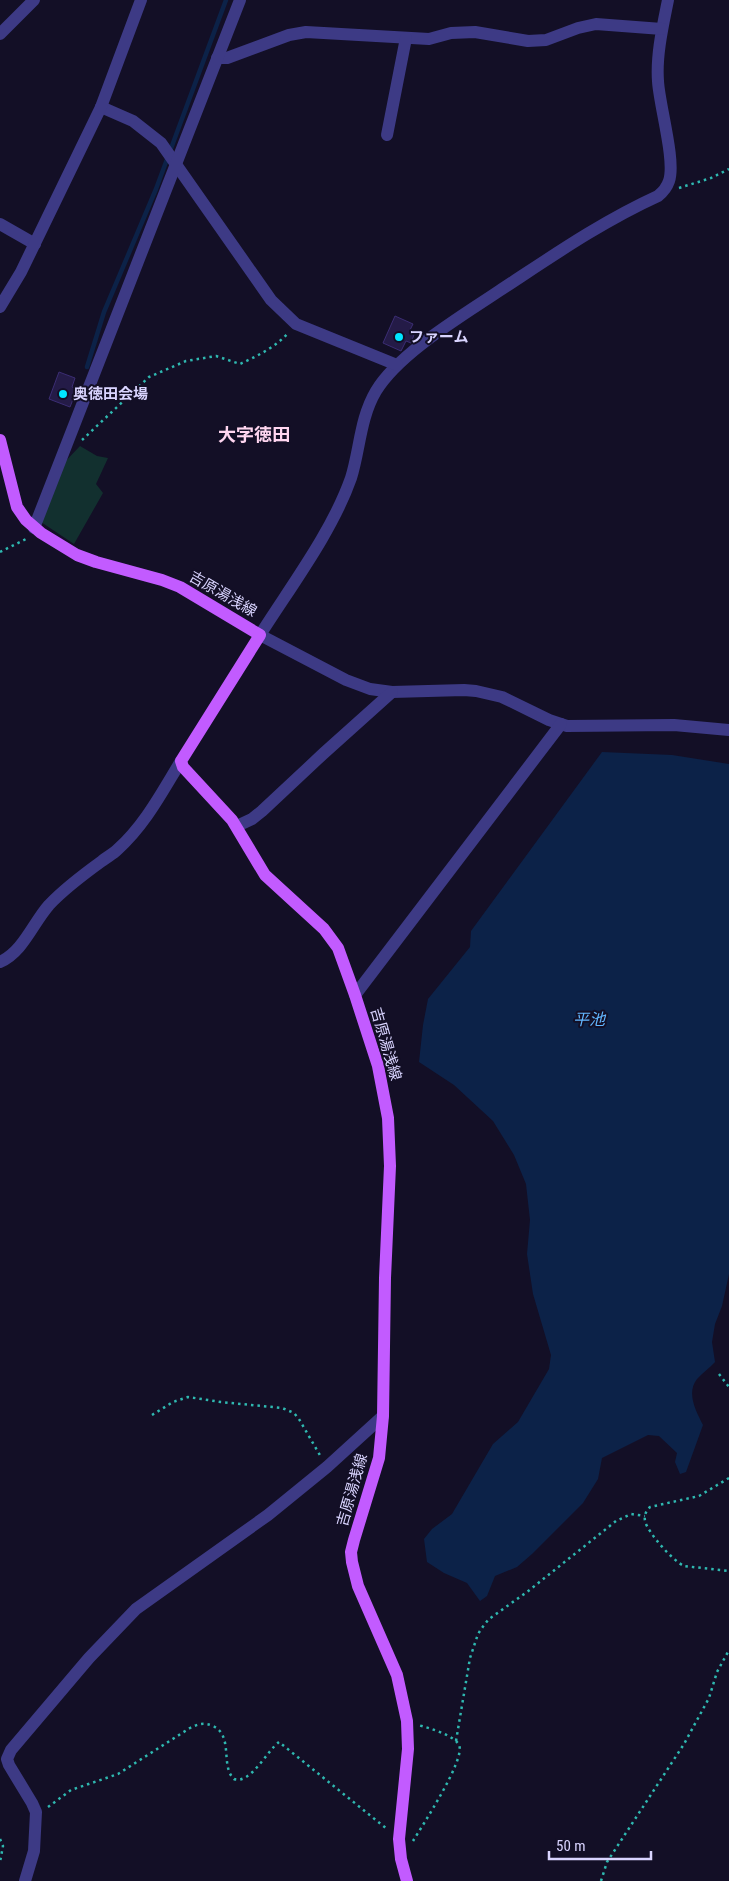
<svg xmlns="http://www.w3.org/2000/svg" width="729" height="1881" font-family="'Roboto Condensed','Noto Sans JP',sans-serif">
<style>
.green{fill:#12302f}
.water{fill:#0c2248}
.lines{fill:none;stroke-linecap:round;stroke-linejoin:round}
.stream{stroke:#0c2248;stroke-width:4.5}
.building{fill:#241b47;stroke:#3b2d73}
.path{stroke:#2fb8b0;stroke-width:2.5;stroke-dasharray:2.5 4;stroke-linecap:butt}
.minor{stroke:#3d3a85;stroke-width:12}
.major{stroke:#c25bff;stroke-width:12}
.poi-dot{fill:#00e5ff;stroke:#130f26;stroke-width:2}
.labels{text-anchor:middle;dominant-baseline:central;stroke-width:4;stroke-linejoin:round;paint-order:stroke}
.poi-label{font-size:15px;font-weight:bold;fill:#d9d4ff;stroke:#130f26;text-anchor:start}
.street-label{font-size:15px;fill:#d9d4ff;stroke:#130f26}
.water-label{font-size:16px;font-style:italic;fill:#62b6ff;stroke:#130f26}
.quarter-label{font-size:18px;font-weight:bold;fill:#ffd6f0;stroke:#130f26}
</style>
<rect width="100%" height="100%" fill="#130f26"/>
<!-- green -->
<path class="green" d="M80 446 97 456 108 458 96 484 103 493 74 544 41 522 61 466Z"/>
<!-- water -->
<path class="water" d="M602 752 672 755 729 764V1274L722 1306 715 1324 712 1342 715 1362C710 1368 702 1373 697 1379 686 1393 696 1411 703 1425L686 1472 680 1474 675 1462 677 1453 659 1436 648 1435 602 1458 598 1479 583 1503 532 1554 517 1567 495 1576 487 1596 480 1601 467 1583 444 1573 427 1562 424 1539 432 1529 452 1514 493 1444 518 1422 549 1369 551 1355 533 1294 527 1254 530 1220 526 1184 514 1155 493 1121 454 1085 419 1062 423 1025 428 999 470 947 471 931Z"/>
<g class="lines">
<!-- stream -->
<path class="stream" d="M87 367 104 312 156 189 226 0"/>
</g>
<!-- building -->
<g class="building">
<path d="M395 316 413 324 410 330 415 332 411 343 406 341 401 351 383 343Z"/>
<path d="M59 372 75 378 72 387 77 389 70 407 49 399Z"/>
</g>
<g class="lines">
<!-- path -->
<g class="path">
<path d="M679 188 711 178 729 169"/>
<path d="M82 440 149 377 186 361 216 356 240 364C257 356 276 347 288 333"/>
<path d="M0 552 28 538"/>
<path d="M719 1374 729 1387"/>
<path d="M152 1415 173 1402 188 1397 221 1402 282 1408 294 1413 299 1419 321 1457"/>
<path d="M729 1478 699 1496 650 1507C646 1511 644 1515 645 1521 648 1533 673 1561 684 1566L729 1571"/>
<path d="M456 1741 470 1658 478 1634 484 1625 489 1619 527 1592 616 1521 631 1514 645 1516"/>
<path d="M48 1807 71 1790 118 1774 190 1728C198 1724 204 1722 213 1726 234 1736 220 1766 234 1779 250 1785 267 1751 279 1742L387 1829"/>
<path d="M0 1839 3 1846 0 1862"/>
<path d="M413 1841C422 1826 466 1759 459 1745 454 1735 429 1728 418 1725"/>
<path d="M601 1881 607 1862 684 1744 709 1698 717 1672 729 1650"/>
</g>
<!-- minor -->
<g class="minor">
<path d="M668 0C663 25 656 55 658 81 659 104 676 161 669 181 667 187 663 192 658 196 601 222 551 257 499 291 462 316 399 353 376 391 360 418 360 449 351 478 332 532 291 586 260 635L346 680 370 689 392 692 464 690 476 691 502 697 549 720 567 726 674 725 729 730"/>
<path d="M0 34 34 0"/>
<path d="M217 58H227L289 35 306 32 429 39 451 33 475 32 528 41 546 40 578 28 596 24 662 29"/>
<path d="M101 107 133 121 161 143 271 300 296 324 397 365"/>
<path d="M387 135 406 38"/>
<path d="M0 224 35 244"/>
<path d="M0 307 21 272 101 107 141 0"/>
<path d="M34 528 240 0"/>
<path d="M237 826 252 819 262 811 324 753 392 692"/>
<path d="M0 962C23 952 33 923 49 905 64 889 84 874 102 861 107 857 113 854 117 850 145 825 162 792 181 761"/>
<path d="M355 995 561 724"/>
<path d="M25 1881 34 1851 36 1812 32 1803 9 1765 7 1759 11 1750 89 1658 136 1609 268 1515 327 1467 383 1416"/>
</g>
<!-- major -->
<path class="major" d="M0 440 17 507 26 520 41 533 77 555 96 562 162 580 180 587 260 635 181 761 183 767 232 820 265 875 324 929 338 948 355 995 378 1066 388 1118 390 1166 385 1278 383 1416 379 1458 354 1540 351 1552 352 1562 358 1586 397 1675 407 1721 408 1749 399 1839 401 1859 407 1881"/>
</g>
<!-- markers -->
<g class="poi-dot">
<circle cx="399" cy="337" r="5"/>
<circle cx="63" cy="394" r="5"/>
</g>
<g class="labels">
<!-- poi labels -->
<g class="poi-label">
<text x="409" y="337">ファーム</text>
<text x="73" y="394">奥徳田会場</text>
</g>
<!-- street labels -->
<g class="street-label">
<text transform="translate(223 594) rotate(30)">吉原湯浅線</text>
<text transform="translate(386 1044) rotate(74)">吉原湯浅線</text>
<text transform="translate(352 1490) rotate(-74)">吉原湯浅線</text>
</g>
<!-- water labels -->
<g class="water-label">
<text x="589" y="1019">平池</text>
</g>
<!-- quarter labels -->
<g class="quarter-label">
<text x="254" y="434">大字徳田</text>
</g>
</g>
<!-- scale -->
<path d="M549 1851v8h102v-8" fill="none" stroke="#d9d4ff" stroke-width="2.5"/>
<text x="556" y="1851" font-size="15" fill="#d9d4ff" stroke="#130f26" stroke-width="4" paint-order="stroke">50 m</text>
</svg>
